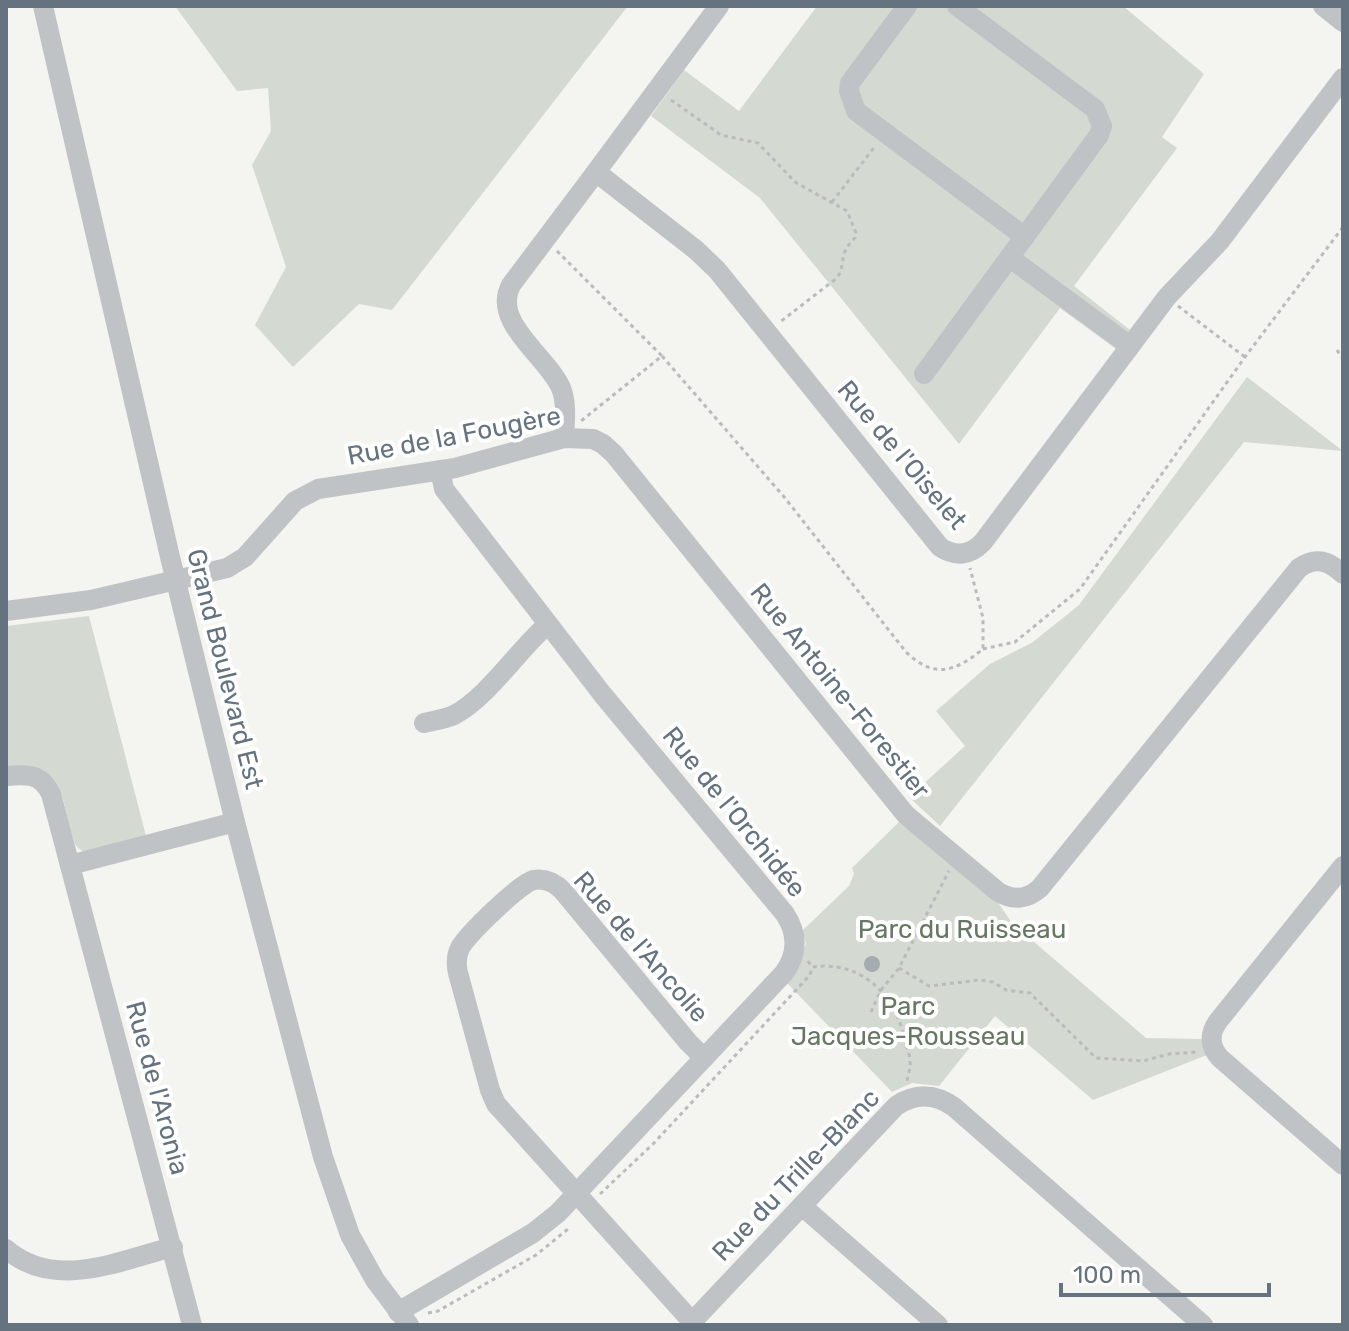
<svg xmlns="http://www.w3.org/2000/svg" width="1349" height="1331" font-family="Rubik,sans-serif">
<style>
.green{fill:#d4dad1}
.building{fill:#a6adb1}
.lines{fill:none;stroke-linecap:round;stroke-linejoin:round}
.path{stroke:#b9bbbd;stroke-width:3;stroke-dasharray:4 4;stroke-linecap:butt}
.minor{stroke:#bfc3c6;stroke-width:20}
.labels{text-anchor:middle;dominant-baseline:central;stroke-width:8;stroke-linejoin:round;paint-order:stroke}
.street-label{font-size:26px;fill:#64737f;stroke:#fff}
.park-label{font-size:26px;fill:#667762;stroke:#fff}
</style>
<rect width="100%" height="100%" fill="#f4f4f0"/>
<!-- green -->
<g class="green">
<path d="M175 6H628L392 310 359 304 293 367 255 325 286 267 252 165 271 131 268 88 237 91Z"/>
<path d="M817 6H1123L1204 74 1162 137 1177 148 1074 286 1130 330 1116 349 1060 308 959 444 760 198 651 116 684 70 739 111Z"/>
<path d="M1247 377 1343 451 1244 442 940 826 909 797 965 746 936 711 990 664 1033 642 1079 605Z"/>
<path d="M89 616 146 836 84 852C74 847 74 841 71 831 59 784 62 766 6 767V626Z"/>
<path d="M899 822 997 901 1012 923 1146 1038 1203 1039 1207 1055 1093 1100 995 1016 939 1086 912 1083 892 1092 787 983 806 944 802 931 849 886 854 874 852 868Z"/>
</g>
<!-- building -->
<circle class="building" cx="872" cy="964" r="8"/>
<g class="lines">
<!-- path -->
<g class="path">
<path d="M671 100 721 135 758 143 795 182 847 211 856 233 855 238C837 255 847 262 837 278L780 322"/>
<path d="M832 202 876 145"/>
<path d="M557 251 662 356 581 421"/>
<path d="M1178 306 1245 357"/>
<path d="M1337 350 1343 359"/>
<path d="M662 356 785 498 906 652C934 679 955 672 983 649V618L970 568"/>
<path d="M983 649 1015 642 1080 589 1245 357 1343 227"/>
<path d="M808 961 812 967C861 960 895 994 905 1040 907 1048 911 1057 910 1065 910 1071 907 1077 907 1083"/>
<path d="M899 968 929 986 980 980 993 982 1006 990 1030 993 1096 1058 1143 1061 1169 1054 1198 1052"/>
<path d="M871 1012 881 990 899 968 949 871"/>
<path d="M600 1194 654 1143 810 975 812 967"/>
<path d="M428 1313 438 1311 536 1255 568 1229"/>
</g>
<!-- minor -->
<g class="minor">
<path d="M43 6 170 557 235 822 323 1157 350 1235 375 1280 409 1325"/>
<path d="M907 6 850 83 849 91 856 111 1025 237"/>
<path d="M1323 6 1343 22"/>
<path d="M596 172 719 6"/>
<path d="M1010 258 1130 346"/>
<path d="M924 374 1099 135 1102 126 1095 109 957 6"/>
<path d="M564 438C565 421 567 403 561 388 547 356 491 322 511 285L596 172 696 250 717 270 940 547C955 557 970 556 983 542L1167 297 1220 241 1343 78"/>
<path d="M6 611 91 600 227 568 245 557 295 501 318 489 455 468 564 438 593 439 603 444 614 454 906 815 997 891C1012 901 1027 900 1040 888L1299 568C1316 556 1329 561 1343 574"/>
<path d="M424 723C433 721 445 719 454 715 487 698 518 650 548 624"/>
<path d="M6 776C26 774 41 773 51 794L192 1325"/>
<path d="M70 865 235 822"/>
<path d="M1343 866 1219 1020C1209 1033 1209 1046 1220 1058L1343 1165"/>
<path d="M802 1206 938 1325"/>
<path d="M6 1249C55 1291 118 1261 173 1247"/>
<path d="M398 1312 533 1233 558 1213 784 973C798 954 798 934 785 914L603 695 444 489 440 470"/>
<path d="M692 1322 896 1106C915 1093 935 1093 954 1107L1203 1325"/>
<path d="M695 1325 496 1104 490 1090 458 973C456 964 456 956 460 948 467 935 521 882 534 880 546 878 555 883 563 891L688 1042 704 1058"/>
</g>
</g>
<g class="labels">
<!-- street labels -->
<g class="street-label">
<text transform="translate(454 436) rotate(-11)">Rue de la Fougère</text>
<text transform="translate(902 455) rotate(50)">Rue de l'Oiselet</text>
<text transform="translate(225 669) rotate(76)">Grand Boulevard Est</text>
<text transform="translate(840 691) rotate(51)">Rue Antoine-Forestier</text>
<text transform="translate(734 812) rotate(51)">Rue de l'Orchidée</text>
<text transform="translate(641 947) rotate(49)">Rue de l'Ancolie</text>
<text transform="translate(157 1088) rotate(75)">Rue de l'Aronia</text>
<text transform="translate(796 1175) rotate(-46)">Rue du Trille-Blanc</text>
</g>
<!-- park labels -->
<g class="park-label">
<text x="962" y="929">Parc du Ruisseau</text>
<text x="908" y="1006">Parc<tspan x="908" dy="30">Jacques-Rousseau</tspan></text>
</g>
</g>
<!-- border -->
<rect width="1349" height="1331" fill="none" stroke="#64737f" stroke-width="16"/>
<!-- scale -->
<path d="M1061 1283v12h208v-12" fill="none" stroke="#64737f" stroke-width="4"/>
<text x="1073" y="1283" font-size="24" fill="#64737f" stroke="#ffffff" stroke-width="6" paint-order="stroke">100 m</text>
</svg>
